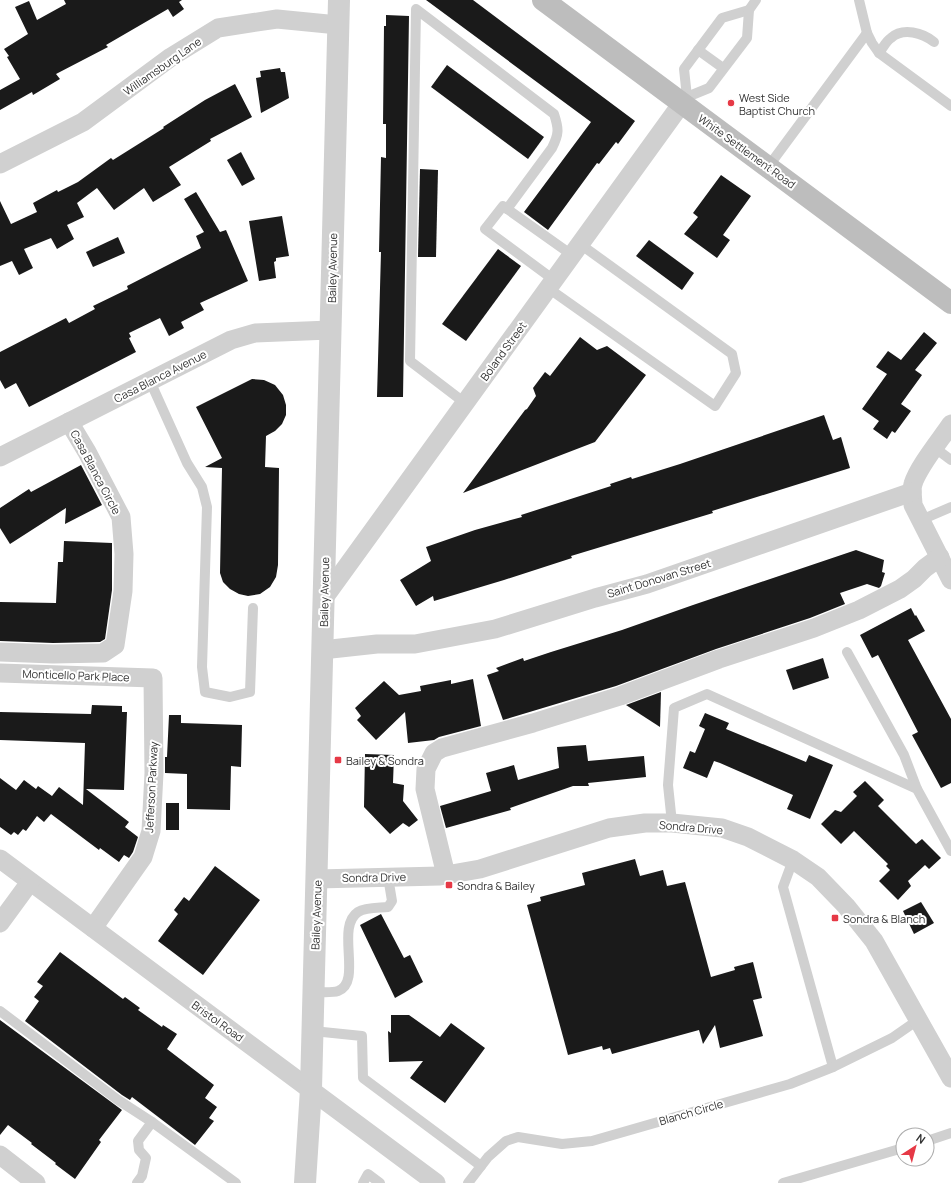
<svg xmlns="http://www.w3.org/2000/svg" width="951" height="1183" font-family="Manrope,sans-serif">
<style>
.building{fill:#1a1a1a}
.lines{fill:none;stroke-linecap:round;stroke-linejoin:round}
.service{stroke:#d0d0d0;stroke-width:10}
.minor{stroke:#d0d0d0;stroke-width:19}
.tertiary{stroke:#d0d0d0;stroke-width:22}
.secondary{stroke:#bdbdbd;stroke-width:22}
.poi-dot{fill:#e63946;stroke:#fff;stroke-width:1.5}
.labels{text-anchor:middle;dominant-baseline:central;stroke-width:4;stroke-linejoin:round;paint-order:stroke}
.street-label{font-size:11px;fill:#333;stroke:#fff}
.poi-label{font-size:11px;fill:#333;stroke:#fff;text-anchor:start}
</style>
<rect width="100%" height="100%" fill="#fff"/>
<!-- building -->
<g class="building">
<path d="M64 0H182L179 2 184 9 173 17 168 9 106 45 108 47 56 74 60 79 33 95 32 92 0 110V90L20 79 7 57 9 56 4 49 28 34 15 7 29 1 37 20 66 4Z"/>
<path d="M426 0H473L635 121 618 144 616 142 599 164 597 163 548 230 524 212 591 122Z"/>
<path d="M386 15 409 16 403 397H377L381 252H379L381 157 386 158V124H383L384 26H386Z"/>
<path d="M447 65 544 137 528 159 431 87Z"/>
<path d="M280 68 281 72H285L289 98 261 113 256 78 261 77 260 71Z"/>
<path d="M235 84 252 117 210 139 211 141 169 167 181 185 153 202 144 188 114 210 97 188 77 203 84 217 67 225 74 239 57 249 51 238 24 249 33 268 19 275 12 261 0 266V201L11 224 37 212 33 203 57 190 58 192 78 182 111 158 113 160 164 128 163 127 205 100Z"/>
<path d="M241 152 255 179 242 186 227 160Z"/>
<path d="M420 169 438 170 436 257H418Z"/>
<path d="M721 175 751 196 723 235 730 240 717 258 684 234 698 217 693 213Z"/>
<path d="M196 192 220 232 226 230 248 281 200 303 204 310 181 322 184 328 169 336 160 318 129 333 131 337 129 338 136 352 29 407 16 383 5 389 0 380V352L66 318 69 323 95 309 93 306 128 289 127 286 201 248 196 236 204 232 184 199Z"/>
<path d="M282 216 289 256 276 258V261L274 262 276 278 259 281 249 221Z"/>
<path d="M118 237 125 253 93 267 86 252Z"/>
<path d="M649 240 694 273 682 290 636 256Z"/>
<path d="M498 249 521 266 466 341 442 324Z"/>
<path d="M924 332 937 343 915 370 922 375 901 404 911 411 895 433 892 431 887 439 873 429 879 421 862 409 887 374 876 367 888 351 901 360Z"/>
<path d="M580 337 597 350 607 346 646 375 595 442 463 493 525 410 527 409 536 396 533 388 545 372 550 376Z"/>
<path d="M252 379 264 380 275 385 283 395 286 405V415L282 424 275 431 266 436 265 467 279 468 278 565 276 577 270 587 260 594 248 596 239 594 230 589 223 582 220 573 222 468 205 467 222 458 196 407Z"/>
<path d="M824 415 833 440 841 437 850 468 712 511 713 513 571 556 572 558 504 580 434 601 433 596 416 606 400 580 431 561 426 547 475 530 522 517 521 515 611 486 610 484 631 477 632 479 680 464Z"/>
<path d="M81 465 102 505 65 524 66 508 10 544 0 528V508L29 489 31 492Z"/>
<path d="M64 541 112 543V590L105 639 100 642 53 643 0 641V602L56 603 58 562H63Z"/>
<path d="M856 550 884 560 882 572 885 573 881 586 879 588 867 584 840 593 845 604 810 618 716 649 616 686 503 720 487 675 499 671 496 668 523 658 524 661 551 652 622 630 693 605Z"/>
<path d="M911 608 915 616 916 615 925 631 908 640 951 719V783L941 788 912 735 918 732 878 655 872 658 860 635Z"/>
<path d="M823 658 829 678 793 690 786 670Z"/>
<path d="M473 679 481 726 439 737 434 740 408 743 405 712 376 740 357 720 361 716 355 708 384 681 399 695 421 691 420 686 451 680V684Z"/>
<path d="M661 692 660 727 626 705Z"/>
<path d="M92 705 122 706V712H127L124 790 86 789 129 822 125 827 138 837 133 852 129 858 124 855 119 862 100 848 99 850 51 814 44 822 37 816 26 831 23 829 18 835 14 832 11 835 0 827V778L16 790 24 780 36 789 38 786 52 796 59 787 83 805 85 743 0 740V712L91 714Z"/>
<path d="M705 713 729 723 726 729 806 762 809 755 833 765 810 819 787 809 793 795 720 763 714 761 707 778 683 768 690 751 695 753 705 729 699 726Z"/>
<path d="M169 715H181V723L242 725 241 767 231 766 230 810 187 809V774L165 773V757H167Z"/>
<path d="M586 745 588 761 644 756 646 777 588 783 589 786H573L510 808 511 810 446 828 440 806 491 791 486 773 514 765 518 780 559 768 557 747Z"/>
<path d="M365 754 394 755 393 783 404 785 403 801 418 820 409 827 403 823 390 834 364 807Z"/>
<path d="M865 781 884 800 878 806 916 844 922 839 941 858 929 869 925 865 908 881 911 886 898 900 879 881 890 870 886 866 888 864 854 831 841 844 821 824 835 810 841 812 857 796 853 792Z"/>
<rect x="166" y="803" width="13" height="27"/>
<path d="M635 859 640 876 663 870 667 886 685 882 711 977 735 970 734 967 753 962 762 998 753 1000 763 1036 720 1048 715 1025 703 1044 699 1030 612 1054 610 1048 603 1050 602 1046 568 1055 527 905 541 901 540 897 585 885 582 873Z"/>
<path d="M215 866 260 900 203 975 158 941 178 914 174 910 184 897 189 901Z"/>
<path d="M921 902 934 923 914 934 903 911Z"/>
<path d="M381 914 404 958 410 955 423 982 395 998 360 925Z"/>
<path d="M60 952 123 999 125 997 140 1008 138 1010 162 1027 163 1025 177 1034 167 1049 214 1085 205 1098 217 1107 209 1118 214 1121 195 1145 132 1097 130 1100 122 1095 25 1021 39 1001 34 997 43 986 37 982Z"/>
<path d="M391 1015H409L440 1037 451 1023 485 1048 445 1103 410 1078 423 1061 389 1062 388 1031 391 1033Z"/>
<path d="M0 1020 122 1110 99 1140 101 1142 75 1179 55 1164 56 1163 31 1144 32 1143 8 1125 0 1135Z"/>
</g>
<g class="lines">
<!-- service -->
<g class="service">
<path d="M859 0 867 33"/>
<path d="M698 50 723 68"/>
<path d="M879 53C883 48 886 41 891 38 903 27 923 33 934 42"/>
<path d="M687 97 684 69 722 18 749 10"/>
<path d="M682 103 687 97 709 88 747 38 749 10 756 0"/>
<path d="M768 167 867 33 872 43 879 53 951 106"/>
<path d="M554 280 485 229 503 206 572 255"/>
<path d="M548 288 715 406 736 373 732 354 580 244"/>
<path d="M150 381 187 463 202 487 207 507 202 667 205 692 230 697 250 692 253 608"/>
<path d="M465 403 410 361 416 9 554 114C559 129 559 134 552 148L507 209"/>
<path d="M935 448 951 460"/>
<path d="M921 520 951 507"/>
<path d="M847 652 904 755 917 789"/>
<path d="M672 823 668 785 674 708 707 694 917 789 951 851"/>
<path d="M793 860 783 887 833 1067"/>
<path d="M314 992C321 992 332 993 338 991 363 982 335 927 358 912 366 907 379 908 388 907L392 901 388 877"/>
<path d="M0 1011 118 1100 152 1122 236 1183"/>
<path d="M313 1031 362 1036 363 1078 481 1166"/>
<path d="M927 1141 951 1133"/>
<path d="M137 1183 142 1176 146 1158 139 1150 138 1141 152 1122"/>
<path d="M363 1183 368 1174 380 1183"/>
<path d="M468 1183 488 1157 506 1141 518 1137 562 1144 592 1141 790 1084 833 1067 892 1038 918 1020"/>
<path d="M783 1183 903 1148"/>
</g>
<!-- minor -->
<g class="minor">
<path d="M0 164 83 122 171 57 218 28 277 19 338 25"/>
<path d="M951 424C941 439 918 467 913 484 911 490 913 499 913 505L951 580"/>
<path d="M0 457 231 340 255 333 330 330"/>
<path d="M324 598 682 103"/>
<path d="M322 650 377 644H415L495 629 595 598 647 584 912 492"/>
<path d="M0 652 53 654 103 653 115 645 123 591 124 554 121 517 87 452 69 422"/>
<path d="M0 673 153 678 154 773 151 831 143 857 93 928"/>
<path d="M0 859 436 1183"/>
<path d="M446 875 425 789 426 769 434 753 442 748 533 723 620 696 719 659 814 628 859 610 900 589 914 579 925 568 940 557"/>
<path d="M317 879 440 876 480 869 609 828 645 823H672L722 828 748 837 793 860 818 877 846 906 874 941 951 1078"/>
<path d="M0 923 30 882"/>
<path d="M0 1155 36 1183"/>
</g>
<!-- tertiary -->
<path class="tertiary" d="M305 1183 311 1089 339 0"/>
<!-- secondary -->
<path class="secondary" d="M543 0 951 303"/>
</g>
<!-- markers -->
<g class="poi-dot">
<circle cx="731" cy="103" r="4"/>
<rect x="334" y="756" width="8" height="8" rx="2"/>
<rect x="445" y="881" width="8" height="8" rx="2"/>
<rect x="831" y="914" width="8" height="8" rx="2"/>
</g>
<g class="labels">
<!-- street labels -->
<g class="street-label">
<text transform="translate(162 66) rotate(-35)">Williamsburg Lane</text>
<text transform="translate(747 151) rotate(36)">White Settlement Road</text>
<text transform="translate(332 268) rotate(-89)">Bailey Avenue</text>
<text transform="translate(503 351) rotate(-54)">Boland Street</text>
<text transform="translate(160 376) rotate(-27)">Casa Blanca Avenue</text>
<text transform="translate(96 472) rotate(62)">Casa Blanca Circle</text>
<text transform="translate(659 578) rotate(-17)">Saint Donovan Street</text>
<text transform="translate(324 592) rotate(-89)">Bailey Avenue</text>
<text transform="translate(76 675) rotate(2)">Monticello Park Place</text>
<text transform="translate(151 787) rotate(-87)">Jefferson Parkway</text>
<text transform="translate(691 827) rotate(5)">Sondra Drive</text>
<text transform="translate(374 877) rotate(-1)">Sondra Drive</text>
<text transform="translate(316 915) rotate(-88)">Bailey Avenue</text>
<text transform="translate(218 1021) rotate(36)">Bristol Road</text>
<text transform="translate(691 1112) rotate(-16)">Blanch Circle</text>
</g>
<!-- poi labels -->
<g class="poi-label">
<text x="739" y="97">West Side<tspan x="739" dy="13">Baptist Church</tspan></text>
<text x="346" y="760">Bailey &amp; Sondra</text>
<text x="457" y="885">Sondra &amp; Bailey</text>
<text x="843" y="918">Sondra &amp; Blanch</text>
</g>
</g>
<!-- north arrow -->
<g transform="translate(915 1147) rotate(36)"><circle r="19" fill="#ffffff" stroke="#adadad"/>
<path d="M0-3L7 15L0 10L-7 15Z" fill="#e63946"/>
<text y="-6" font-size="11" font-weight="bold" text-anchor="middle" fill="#333333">N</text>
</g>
</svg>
